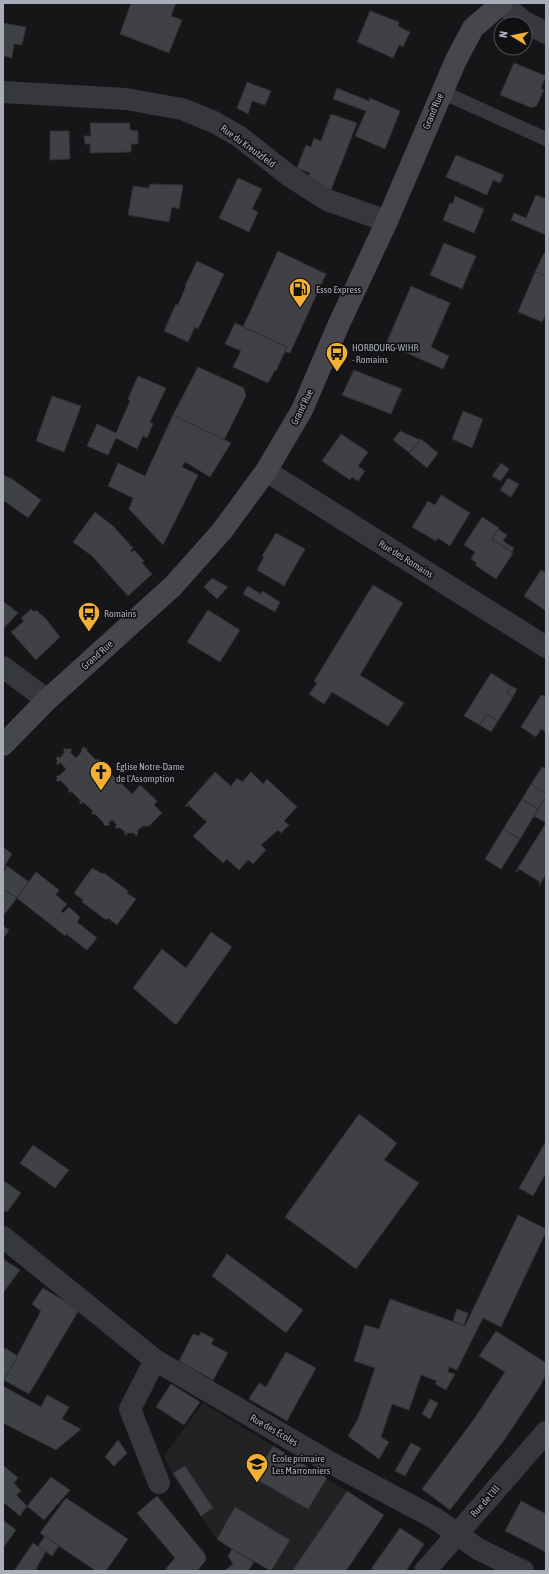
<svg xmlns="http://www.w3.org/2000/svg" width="549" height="1574" font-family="'Asap Condensed',sans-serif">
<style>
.built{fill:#222225}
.building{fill:#404145;stroke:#303034}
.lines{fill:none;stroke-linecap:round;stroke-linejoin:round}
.service{stroke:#37383d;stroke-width:14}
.minor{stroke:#37383d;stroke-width:22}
.tertiary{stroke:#37383d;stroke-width:22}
.secondary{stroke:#45474d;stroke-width:22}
.labels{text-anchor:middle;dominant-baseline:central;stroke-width:3.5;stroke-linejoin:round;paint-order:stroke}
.street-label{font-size:10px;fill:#a8adb8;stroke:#111113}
.poi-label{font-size:10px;fill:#a8adb8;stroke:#111113;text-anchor:start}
</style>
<rect width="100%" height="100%" fill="#161618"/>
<!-- built -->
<path class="built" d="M203 1403 347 1491 292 1571H271L217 1539 173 1476 164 1456Z"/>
<!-- building -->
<g class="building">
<path d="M131 3H176L171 16 182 20 169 53 120 34Z"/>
<path d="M370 11 399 22 398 26 410 32 403 47 399 45 393 58 357 42Z"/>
<path d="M3 23 26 27 22 45 14 44 12 58 3 56Z"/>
<path d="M514 63 546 76 541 88 544 90 536 107 534 106 532 108 500 95Z"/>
<path d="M247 82 271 91 265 105 252 101 248 114 237 108Z"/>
<path d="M337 88 369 101 370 98 400 111 385 149 355 136 366 111 333 99Z"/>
<path d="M331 114 357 123 331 190 307 180 310 173 297 168 306 145 311 147 314 138 321 141Z"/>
<path d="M90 123H130V130L138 131V144H131V152L90 153V144H85L84 136H91Z"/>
<path d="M50 131H69L70 159 50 160Z"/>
<path d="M456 155 504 175 500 183 493 180 487 195 446 177Z"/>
<path d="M238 178 262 189 252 209 258 212 249 232 219 218Z"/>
<path d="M150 184 183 185 179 209 172 207 169 222 128 215 133 186 149 188Z"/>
<path d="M536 195 546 199V235L511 220 514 213 526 218Z"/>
<path d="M455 196 484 209 474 233 443 220 450 203 453 204Z"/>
<path d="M444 243 476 256 462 289 430 275Z"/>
<path d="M278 251 326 274 290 353 285 352 287 347 243 327Z"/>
<path d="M544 253 546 254V276L535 272Z"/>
<path d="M197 261 224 274 198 329 195 327 188 342 164 331 176 304 178 305 186 286H185Z"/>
<path d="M535 272 546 276V314L542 322 518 312Z"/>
<path d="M411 286 450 303 431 347 449 356 443 369 386 344Z"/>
<path d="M235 323 287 347 276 371 275 370 268 383 233 367 241 351 225 344Z"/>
<path d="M198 367 244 388 246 396 224 440 173 415Z"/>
<path d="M354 370 402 389 391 414 342 395Z"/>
<path d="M138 376 166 388 150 422 153 424 147 438 143 436 137 449 116 438 108 455 87 446 97 424 116 433 130 401 128 399Z"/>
<path d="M52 396 81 406 64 452 36 441Z"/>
<path d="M463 411 483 419 472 448 452 439Z"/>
<path d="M173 415 231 443 210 477 185 462 182 467 198 475 163 545 129 509 133 498 108 486 118 463 145 476Z"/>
<path d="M400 431 420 440 410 453 393 440Z"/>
<path d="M341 434 368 452 358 466 365 471 358 481 352 477 350 480 322 461Z"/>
<path d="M421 439 438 453 427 468 409 453Z"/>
<path d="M501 463 509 469 501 481 492 476Z"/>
<path d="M3 475 12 479 41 500 28 518 3 500Z"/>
<path d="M508 478 519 484 511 497 500 490Z"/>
<path d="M441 495 470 513 450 546 438 538 436 541 412 527 428 501 435 505Z"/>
<path d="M95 512 113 526 133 548 130 551 132 552 134 550 144 561 142 563 152 574 128 596 92 556 73 542Z"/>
<path d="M482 517 499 528 492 539 513 553 496 579 475 565 477 563 471 559 475 552 464 545Z"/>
<path d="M498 529 507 535 503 541 514 548 512 552 492 539Z"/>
<path d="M276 533 305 549 284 586 257 570 264 557 262 556Z"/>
<path d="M541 570 546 573V611L524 596Z"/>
<path d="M212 578 228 587 217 599 204 587Z"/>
<path d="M373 585 403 603 360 675 404 703 388 726 332 692 324 704 309 694 317 683 314 681Z"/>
<path d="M248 586 261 594 262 591 280 602 275 612 243 594Z"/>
<path d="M3 601 18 613 3 629Z"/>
<path d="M31 609 34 612 36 610 46 619 60 637 36 660 11 632 24 621 21 618Z"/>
<path d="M208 610 240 630 220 662 187 642Z"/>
<path d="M491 673 511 686 507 693 513 697 498 721 487 714 480 725 464 716Z"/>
<path d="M511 686 517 689 513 697 507 693Z"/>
<path d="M541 695 546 696V732L541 729 536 737 521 727Z"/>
<path d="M487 714 498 721 491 732 480 725Z"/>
<path d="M83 747 88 749 86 750 96 760 98 759 100 761 99 762 108 771 110 770 112 772 110 773 120 783 122 781 123 782 122 784 132 794 140 785 157 801 154 805 162 813 149 826H143L137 831 138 834 136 836 134 833H127V835L124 834 125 832 119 827 117 829 115 827 117 825 112 820 108 823 110 824 108 826 106 825 105 826 103 824 104 823 95 814 94 815 91 813 93 811 83 802 81 804 79 802 81 801 71 791 70 793 68 791 69 789 60 780 58 782 56 780 58 778 56 777 58 775 59 776 66 769 60 762 58 765 56 763 58 761 56 759 58 756 60 758 65 752 63 750 65 748 67 750 69 748 72 750 70 752 76 758 82 751 81 750Z"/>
<path d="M542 767 546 769V794L531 784Z"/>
<path d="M215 772 231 786 237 778 242 782 251 772 263 784 267 779 297 807 284 821 289 825 281 833 278 830 261 845 266 850 253 864 248 860 239 870 227 859 223 863 193 836 207 822 188 805 186 807 185 806Z"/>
<path d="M531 784 546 794V797L538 809 522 799Z"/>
<path d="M546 797V823L534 816Z"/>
<path d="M522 799 538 809 520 839 503 829Z"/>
<path d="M546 823V874L539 886 540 882 519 869 517 872 516 871Z"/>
<path d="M503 829 520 839 501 869 485 859Z"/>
<path d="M3 847 12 854 5 865 6 866 3 870Z"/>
<path d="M7 866 29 882 17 898 3 889V873Z"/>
<path d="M92 868 103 874 104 873 128 891 127 893 136 899 117 925 108 918 106 920 82 902 83 900 74 893Z"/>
<path d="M36 872 59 890 56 895 67 904 61 911 63 913 69 907 80 917 77 922 97 938 87 950 66 934 65 936 17 898Z"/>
<path d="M3 889 17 898 3 916Z"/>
<path d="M3 926 9 930 3 939Z"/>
<path d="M211 932 232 947 176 1025 133 988 162 949 186 968Z"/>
<path d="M359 1114 397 1143 384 1160 419 1183 356 1269 285 1217Z"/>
<path d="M546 1141V1173L533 1196 519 1188Z"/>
<path d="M33 1145 69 1170 55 1188 20 1163Z"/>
<path d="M3 1180 21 1193 7 1212 3 1210Z"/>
<path d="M518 1215 546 1229V1232L501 1327 483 1318 457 1370 449 1367 448 1372 455 1374 446 1390 435 1384 437 1381 421 1375 409 1410 392 1404 381 1437 389 1442 379 1459 348 1436 358 1419 375 1368 354 1361 365 1325 379 1329 390 1299 465 1326Z"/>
<path d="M227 1254 303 1310 286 1333 212 1276Z"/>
<path d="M3 1259 20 1270 3 1293Z"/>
<path d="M43 1288 79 1310 29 1394 4 1380 41 1311 32 1304Z"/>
<path d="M457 1309 468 1313 464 1325 453 1321Z"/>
<path d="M496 1331 546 1363V1374L541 1385 505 1439 450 1510 422 1489 474 1419 505 1372 479 1356Z"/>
<path d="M201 1332 214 1339 211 1344 228 1353 213 1380 179 1361 193 1334 199 1336Z"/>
<path d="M5 1348 18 1356 3 1382V1352Z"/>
<path d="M286 1352 316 1368 287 1421 249 1399 259 1383 266 1387Z"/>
<path d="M171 1384 200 1402 184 1425 156 1407Z"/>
<path d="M3 1386 41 1407 47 1395 69 1407 62 1419 81 1429 56 1450 3 1423Z"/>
<path d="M430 1399 438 1403 430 1419 422 1414Z"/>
<path d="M118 1440 127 1453 114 1466 105 1457Z"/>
<path d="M411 1443 421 1448 405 1476 395 1471Z"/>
<path d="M273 1446 327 1478 308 1509 254 1478Z"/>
<path d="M3 1465 18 1478 14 1483 21 1491 16 1495 27 1506 20 1516 3 1502Z"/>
<path d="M185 1466 213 1508 201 1516 173 1473Z"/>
<path d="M51 1477 70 1490 44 1520 27 1506Z"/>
<path d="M347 1491 384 1515 346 1571H292Z"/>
<path d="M157 1496 205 1554 206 1560 197 1571H164L175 1558 137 1513Z"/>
<path d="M66 1498 128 1539 106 1571H96L40 1533Z"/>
<path d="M521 1501 546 1514V1552L505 1531Z"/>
<path d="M235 1507 290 1540 271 1571 232 1549 217 1539Z"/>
<path d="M3 1520 16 1530 3 1548Z"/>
<path d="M400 1528 424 1544 406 1571H375L371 1569Z"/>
<path d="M45 1536 59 1546 52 1556 38 1546Z"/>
<path d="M33 1543 46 1551 36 1569 39 1571H14Z"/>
<path d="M232 1549 254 1562 248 1571H224L233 1564 228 1556Z"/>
</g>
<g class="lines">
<!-- service -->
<path class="service" d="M442 92 546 139"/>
<!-- minor -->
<g class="minor">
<path d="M502 3 523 21 546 33"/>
<path d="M3 92 126 99 182 109 214 122 240 137 288 175 327 200 387 221"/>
<path d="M3 667 47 700"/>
<path d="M3 1237 155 1360 130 1409 159 1483"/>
<path d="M155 1360 331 1463 436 1519 478 1549 523 1571"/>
<path d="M425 1571 546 1432"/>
</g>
<!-- tertiary -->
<path class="tertiary" d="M266 471 546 647"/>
<!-- secondary -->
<path class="secondary" d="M3 745 47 700 173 586 222 531 266 471 302 410 338 326 387 221 456 60 473 28 502 3"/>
</g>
<!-- icons -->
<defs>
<g id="fuel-pin" transform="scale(1.15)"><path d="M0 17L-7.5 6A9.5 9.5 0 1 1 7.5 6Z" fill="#f2b134" stroke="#111113"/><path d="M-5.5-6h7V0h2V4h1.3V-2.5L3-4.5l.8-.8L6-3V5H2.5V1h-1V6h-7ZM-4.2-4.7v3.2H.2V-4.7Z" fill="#111"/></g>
<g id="bus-pin" transform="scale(1.15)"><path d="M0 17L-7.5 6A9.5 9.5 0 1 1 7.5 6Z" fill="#f2b134" stroke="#111113"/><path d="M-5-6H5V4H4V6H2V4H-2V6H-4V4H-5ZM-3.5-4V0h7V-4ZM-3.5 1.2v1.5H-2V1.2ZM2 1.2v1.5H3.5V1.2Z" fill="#111"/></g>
<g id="church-pin" transform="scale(1.15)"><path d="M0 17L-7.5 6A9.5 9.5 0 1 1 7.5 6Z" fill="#f2b134" stroke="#111113"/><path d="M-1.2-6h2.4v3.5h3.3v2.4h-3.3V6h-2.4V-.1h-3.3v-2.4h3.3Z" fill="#111"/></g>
<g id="school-pin" transform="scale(1.15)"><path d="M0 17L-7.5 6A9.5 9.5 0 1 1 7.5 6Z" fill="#f2b134" stroke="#111113"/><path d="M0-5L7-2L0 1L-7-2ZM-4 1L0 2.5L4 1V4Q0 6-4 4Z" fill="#111"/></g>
</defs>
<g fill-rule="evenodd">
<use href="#fuel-pin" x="300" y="289"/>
<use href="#bus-pin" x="337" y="353"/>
<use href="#bus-pin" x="89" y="613"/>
<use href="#church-pin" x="101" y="772"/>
<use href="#school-pin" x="257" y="1464"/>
</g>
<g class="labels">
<!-- street labels -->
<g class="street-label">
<text transform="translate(433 111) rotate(-67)">Grand'Rue</text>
<text transform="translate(248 146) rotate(36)">Rue du Kreutzfeld</text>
<text transform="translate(302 407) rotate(-64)">Grand'Rue</text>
<text transform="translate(406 559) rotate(32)">Rue des Romains</text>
<text transform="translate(97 655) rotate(-42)">Grand'Rue</text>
<text transform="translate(274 1430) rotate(30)">Rue des Écoles</text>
<text transform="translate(485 1501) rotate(-49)">Rue de l'Ill</text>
</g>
<!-- poi labels -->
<g class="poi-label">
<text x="316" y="289">Esso Express</text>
<text x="352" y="347">HORBOURG-WIHR<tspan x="352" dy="12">- Romains</tspan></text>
<text x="104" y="613">Romains</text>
<text x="116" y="766">Église Notre-Dame<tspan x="116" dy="12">de l'Assomption</tspan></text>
<text x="272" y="1458">École primaire<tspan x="272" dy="12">Les Marronniers</tspan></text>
</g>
</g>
<!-- border -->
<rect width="549" height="1574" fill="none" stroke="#a8adb8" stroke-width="8"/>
<!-- north arrow -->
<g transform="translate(513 36) rotate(280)"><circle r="19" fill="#111113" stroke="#4d4f55"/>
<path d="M0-3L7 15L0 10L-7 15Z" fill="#f2b134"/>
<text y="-6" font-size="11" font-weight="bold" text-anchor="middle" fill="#a8adb8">N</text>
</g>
</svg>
